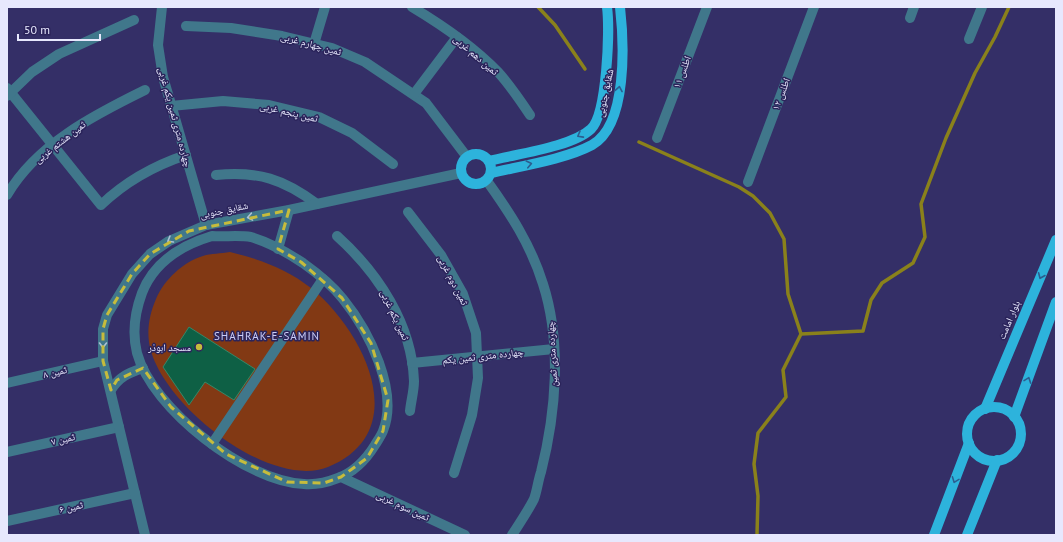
<svg xmlns="http://www.w3.org/2000/svg" width="1063" height="542" font-family="'PT Sans','Noto Naskh Arabic',sans-serif">
<style>
.green{fill:#823914}
.lines{fill:none;stroke-linecap:round;stroke-linejoin:round}
.stream{stroke:#8a811b;stroke-width:3.5}
.building{fill:#0e6045;stroke:#358767}
.minor{stroke:#40778b;stroke-width:10}
.major{stroke:#2db3dc;stroke-width:10}
.oneway{stroke:#2c5d8f}
.oneway2{stroke:#adc0d5}
.marked{fill:none;stroke:#c6bc3c;stroke-width:3;stroke-dasharray:8 5;stroke-linejoin:round}
.poi-dot{fill:#c6bc3c;stroke:#2b245b;stroke-width:1.5}
.labels{text-anchor:middle;dominant-baseline:central;stroke-width:3;stroke-linejoin:round;paint-order:stroke}
.street-label{font-size:10px;fill:#e7e8fd;stroke:#2b245b}
.poi-label{font-size:10px;fill:#e7e8fd;stroke:#2b245b;text-anchor:end}
.neighbourhood-label{font-size:11px;letter-spacing:1px;fill:#cdcef7;stroke:#2b245b}
</style>
<rect width="100%" height="100%" fill="#342f67"/>
<!-- green -->
<path class="green" d="M230 252C259 259 287 269 311 288 363 330 415 431 328 467 269 491 157 401 149 342 147 327 150 313 156 299 164 280 183 262 203 256 211 253 221 254 230 252Z"/>
<g class="lines">
<!-- stream -->
<g class="stream">
<path d="M538 7 555 25 585 69"/>
<path d="M639 142 739 187 753 196 770 213 784 239 788 294 801 334"/>
<path d="M757 535 758 496 754 464 758 433 786 397 783 370 801 334 863 331 871 300 882 283 913 263 925 237 921 204 946 138 975 73 995 37 1009 7"/>
</g>
</g>
<!-- building -->
<path class="building" d="M189 327 255 369 234 400 205 382 189 405 163 367Z"/>
<g class="lines">
<!-- minor -->
<g class="minor">
<path d="M162 7 158 45 163 77 206 225"/>
<path d="M412 7C442 25 474 47 498 72 510 85 520 100 530 115"/>
<path d="M910 18 914 7"/>
<path d="M186 26 231 28 282 36 332 48 365 62 426 103 467 157"/>
<path d="M969 39 982 7"/>
<path d="M314 44 325 7"/>
<path d="M7 88 101 205C126 181 153 166 186 155"/>
<path d="M414 94 457 37"/>
<path d="M7 96 32 72 59 54 134 20"/>
<path d="M171 106 223 101 269 105 319 117 352 133 393 164"/>
<path d="M657 138 707 7"/>
<path d="M216 175C259 171 283 179 317 204"/>
<path d="M487 181C510 213 531 245 543 284 562 343 556 413 541 472 538 481 537 491 534 499 528 511 519 524 512 535"/>
<path d="M748 182 814 7"/>
<path d="M7 195C37 144 94 115 145 90"/>
<path d="M408 212 441 255 463 294 476 333 478 378 472 415 454 473"/>
<path d="M212 236C224 237 239 235 251 237 268 242 288 253 303 263 317 273 332 285 343 299 369 331 399 391 383 431 381 436 378 440 375 445 367 458 354 472 338 478 328 482 316 485 304 484 247 482 152 409 137 353 132 333 135 312 142 293 154 262 182 245 212 236Z"/>
<path d="M337 236C378 273 412 324 414 381 414 391 411 401 410 411"/>
<path d="M278 249 289 210"/>
<path d="M412 363 554 349"/>
<path d="M7 383 103 361"/>
<path d="M111 390C119 377 128 373 143 368"/>
<path d="M212 444 323 279"/>
<path d="M7 452 119 427"/>
<path d="M341 477 465 535"/>
<path d="M7 521 135 493"/>
<path d="M145 535 103 361V329L107 315 132 274 150 254 169 241 206 225 289 210 461 173"/>
</g>
<!-- major -->
<g class="major">
<circle cx="476" cy="169" r="15"/>
<path d="M489 161C516 154 572 147 591 129 607 114 610 30 607 7"/>
<path d="M491 173C521 166 566 159 592 145 628 125 624 42 620 7"/>
<circle cx="994" cy="434" r="27"/>
<path d="M985 409 1056 240"/>
<path d="M1014 417 1056 302"/>
<path d="M934 535 969 443"/>
<path d="M967 535 997 460"/>
</g>
</g>
<!-- one-way arrows -->
<defs><path id="oneway-chevron" d="M-2-3.5L2.5 0L-2 3.5" fill="none" stroke-width="1.6" stroke-linecap="round" stroke-linejoin="round"/></defs>
<g class="oneway">
<use href="#oneway-chevron" transform="translate(619 89) rotate(-80)"/>
<use href="#oneway-chevron" transform="translate(580 135) rotate(151)"/>
<use href="#oneway-chevron" transform="translate(529 164) rotate(-13)"/>
<use href="#oneway-chevron" transform="translate(1041 276) rotate(113)"/>
<use href="#oneway-chevron" transform="translate(1028 380) rotate(-70)"/>
<use href="#oneway-chevron" transform="translate(955 480) rotate(111)"/>
</g>
<g class="oneway2">
<use href="#oneway-chevron" transform="translate(250 217) rotate(170)"/>
<use href="#oneway-chevron" transform="translate(170 240) rotate(150)"/>
<use href="#oneway-chevron" transform="translate(103 345) rotate(90)"/>
</g>
<!-- marked area -->
<path class="marked" d="M289 210 278 249 301 262 342 298 371 343 388 400 383 431 367 458 341 477 324 483 287 482 226 454 171 407 143 368 117 380 111 390 103 361V329L107 315 132 274 150 254 189 231Z"/>
<!-- markers -->
<circle class="poi-dot" cx="199" cy="347" r="4"/>
<g class="labels">
<!-- street labels -->
<g class="street-label">
<text transform="translate(311 44) rotate(15)">ثمین چهارم غربی</text>
<text transform="translate(476 55) rotate(41)">ثمین دهم غربی</text>
<text transform="translate(682 72) rotate(-69)">اطلس ۱۱</text>
<text transform="translate(605 93) rotate(-78)">شقایق جنوبی</text>
<text transform="translate(781 94) rotate(-69)">اطلس ۱۲</text>
<text transform="translate(289 112) rotate(13)">ثمین پنجم غربی</text>
<text transform="translate(175 117) rotate(75)">چهارده متری ثمین یکم غربی</text>
<text transform="translate(60 142) rotate(-38)">ثمین هشتم غربی</text>
<text transform="translate(224 210) rotate(-12)">شقایق جنوبی</text>
<text transform="translate(453 280) rotate(63)">ثمین دوم غربی</text>
<text transform="translate(395 315) rotate(65)">ثمین یکم غربی</text>
<text transform="translate(1009 320) rotate(-67)">بلوار امامت</text>
<text transform="translate(552 354) rotate(-93)">چهارده متری ثمین</text>
<text transform="translate(483 356) rotate(-6)">چهارده متری ثمین یکم</text>
<text transform="translate(55 372) rotate(-13)">ثمین ۸</text>
<text transform="translate(63 439) rotate(-13)">ثمین ۷</text>
<text transform="translate(403 506) rotate(25)">ثمین سوم غربی</text>
<text transform="translate(71 507) rotate(-12)">ثمین ۶</text>
</g>
<!-- poi labels -->
<g class="poi-label">
<text x="191" y="347">مسجد ابوذر</text>
</g>
<!-- neighbourhood labels -->
<g class="neighbourhood-label">
<text x="267" y="336">SHAHRAK-E-SAMIN</text>
</g>
</g>
<!-- border -->
<rect width="1063" height="542" fill="none" stroke="#e7e8fd" stroke-width="16"/>
<!-- scale -->
<path d="M18 34v6h82v-6" fill="none" stroke="#e7e8fd" stroke-width="2"/>
<text x="24" y="34" font-size="12" fill="#e7e8fd" stroke="#2b245b" stroke-width="3" paint-order="stroke">50 m</text>
</svg>
